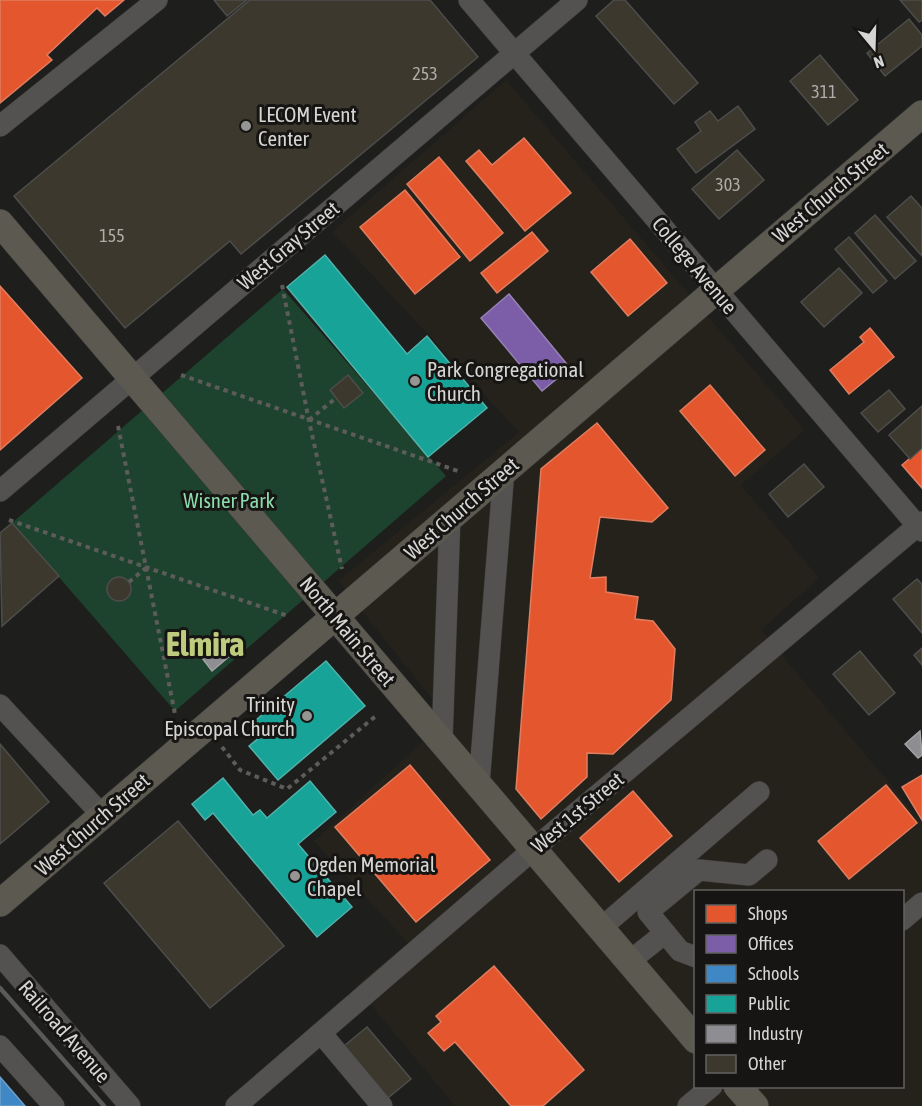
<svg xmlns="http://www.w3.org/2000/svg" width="922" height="1106" font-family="'Asap Condensed',sans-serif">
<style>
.built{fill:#25221b;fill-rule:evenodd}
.green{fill:#1d432e}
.shops{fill:#e4572e;stroke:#e07d60;stroke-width:1.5}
.offices{fill:#7b5ea7;stroke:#9682b4;stroke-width:1.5}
.schools{fill:#3f88c5;stroke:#6c9fc9;stroke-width:1.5}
.public{fill:#17a398;stroke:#50b2aa;stroke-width:1.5}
.industry{fill:#8d8d92;stroke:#a3a3a6;stroke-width:1.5}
.building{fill:#3c382d;stroke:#4d4d4c;stroke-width:1.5}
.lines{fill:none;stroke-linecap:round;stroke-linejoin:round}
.minor-casing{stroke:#393938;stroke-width:22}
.major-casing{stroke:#393938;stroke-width:28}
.path{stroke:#5d5c5b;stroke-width:4;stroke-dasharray:4.5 4.5;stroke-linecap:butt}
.minor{stroke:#535251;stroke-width:21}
.major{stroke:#5b5950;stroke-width:27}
.rail{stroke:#5b5a59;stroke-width:4.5}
.poi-dot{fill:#959593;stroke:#161513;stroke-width:2}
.labels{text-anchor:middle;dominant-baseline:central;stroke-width:6;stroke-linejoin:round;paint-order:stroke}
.number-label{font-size:18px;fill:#afaeaa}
.poi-label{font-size:21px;fill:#d5d5d3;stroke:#161513;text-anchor:start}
.street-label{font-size:21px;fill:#d5d5d3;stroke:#161513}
.park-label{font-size:21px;fill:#8bdcac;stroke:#161513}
.town-label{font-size:33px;font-weight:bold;fill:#beca7e;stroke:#161513}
</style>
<rect width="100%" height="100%" fill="#1e1e1d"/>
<!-- built -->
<path class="built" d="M506 80 805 430 741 485 819 578 761 630 922 822V1106H455L355 986 408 943 314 841 448 719 338 581 519 432 332 232ZM696 892H902V1086H696Z"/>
<!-- green -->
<path class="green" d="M283 289 446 476 175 711 12 523Z"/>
<!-- shops -->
<g class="shops">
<path d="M0 0H124L105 16 97 8 47 55 52 60 0 103Z"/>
<path d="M524 138 571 193 525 231 466 161 479 150 492 165Z"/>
<path d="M439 157 503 233 470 261 407 184Z"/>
<path d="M405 190 460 257 415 294 360 227Z"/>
<path d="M532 232 548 251 497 293 481 273Z"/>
<path d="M630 239 667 283 628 316 591 272Z"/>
<path d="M0 286 82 378 0 450Z"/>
<path d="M870 328 894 357 849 394 830 370 864 342 860 337Z"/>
<path d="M710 385 765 450 735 476 680 411Z"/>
<path d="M597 423 668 508 652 522 600 517 590 578 606 577V592L638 597 635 619 653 621 675 649 671 700 613 754 587 753V777L541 819 516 789 541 469Z"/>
<path d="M922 448V488L902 465Z"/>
<path d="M410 765 490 860 416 922 335 827Z"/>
<path d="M922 775V820L902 787Z"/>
<path d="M886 785 917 823 849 879 818 841Z"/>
<path d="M633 791 672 836 619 882 580 838Z"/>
<path d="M494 966 584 1070 543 1106H511L455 1042 444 1051 428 1033 441 1022 436 1016Z"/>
</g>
<!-- offices -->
<path class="offices" d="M509 294 570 368 542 391 481 318Z"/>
<!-- schools -->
<path class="schools" d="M0 1077 25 1106H0Z"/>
<!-- public -->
<g class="public">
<path d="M325 255 407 354 427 336 487 408 428 457 287 287Z"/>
<path d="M326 661 365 706 278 780 249 746 260 737 250 725Z"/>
<path d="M223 778 253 815 260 810 267 818 310 781 336 812 298 844 352 907 317 937 213 813 205 820 192 804Z"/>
</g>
<!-- industry -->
<g class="industry">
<path d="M221 643 231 655 212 671 202 658Z"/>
<path d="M920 731 922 755 918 758 905 744Z"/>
</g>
<!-- building -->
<g class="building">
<path d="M214 0H247L227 16Z"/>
<path d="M250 0H430L478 57 241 254 230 241 125 328 14 196Z"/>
<path d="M614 0H625L698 83 674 104 596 16Z"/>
<path d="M900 0H922V20L919 22Z"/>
<path d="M909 19 922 35V46L885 76 867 53Z"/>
<path d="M820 55 858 100 828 125 790 81Z"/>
<path d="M738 106 755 129 696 173 677 149 701 131 695 122 710 111 718 121Z"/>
<path d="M737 150 764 180 719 219 692 189Z"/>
<path d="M911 196 922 208V256L887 217Z"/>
<path d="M875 215 916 261 895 279 855 233Z"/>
<path d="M849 237 887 281 873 293 835 249Z"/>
<path d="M839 268 862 293 824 327 801 302Z"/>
<path d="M348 375 363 393 344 408 330 390Z"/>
<path d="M889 390 905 409 878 432 861 413Z"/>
<path d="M922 406V448L910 459 889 435Z"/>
<path d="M804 464 824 487 788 517 769 494Z"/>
<path d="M12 523 59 576 2 626 0 533Z"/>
<circle cx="119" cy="589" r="12"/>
<path d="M917 579 922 584V633L893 599Z"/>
<path d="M922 648V665L914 655Z"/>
<path d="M860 651 895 693 869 715 833 674Z"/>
<path d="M0 744 49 802 0 844Z"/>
<path d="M178 821 284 946 210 1008 104 883Z"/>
<path d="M367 1027 411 1079 383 1102 339 1050Z"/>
</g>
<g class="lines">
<!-- minor casing -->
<g class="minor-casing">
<g id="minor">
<path d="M469 0 922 531"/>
<path d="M0 126 157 0"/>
<path d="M0 491 577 0"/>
<path d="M0 705 102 815"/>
<path d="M442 741 450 517"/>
<path d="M479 785 504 470"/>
<path d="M902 920 922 903"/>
<path d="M601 928 759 792"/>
<path d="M0 955 130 1106"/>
<path d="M696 957 680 951 648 912 699 870 749 875 767 860"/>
<path d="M630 961 665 933"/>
<path d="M321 1033 382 1106"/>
<path d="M0 1046 54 1106"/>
<path d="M236 1106 556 830 922 522"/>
<path d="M688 1106 712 1086"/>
</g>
</g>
<!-- major casing -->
<g class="major-casing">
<g id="major">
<path d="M0 223 696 1040"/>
<path d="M0 903 922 114"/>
<path d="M737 1086 755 1106"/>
</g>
</g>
<!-- path -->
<g class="path">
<path d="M282 285 309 421 342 569"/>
<path d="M181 375 458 471"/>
<path d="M309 420 336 398"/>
<path d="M118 426 175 714"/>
<path d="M9 520 288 616"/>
<path d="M129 582 146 568"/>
<path d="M222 747 240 770 287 789 377 715"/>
</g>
<!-- minor -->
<use href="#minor" class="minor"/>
<!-- major -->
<use href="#major" class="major"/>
<!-- rail -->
<path class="rail" d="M0 988 104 1106"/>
</g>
<!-- markers -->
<g class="poi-dot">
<circle cx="246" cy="126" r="6"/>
<circle cx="415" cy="381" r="6"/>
<circle cx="307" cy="716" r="6"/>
<circle cx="295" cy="876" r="6"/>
</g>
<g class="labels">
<!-- number labels -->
<g class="number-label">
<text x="425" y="73">253</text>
<text x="824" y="91">311</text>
<text x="728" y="184">303</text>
<text x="112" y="235">155</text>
</g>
<!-- poi labels -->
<g class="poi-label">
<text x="258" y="114">LECOM Event<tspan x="258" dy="24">Center</tspan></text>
<text x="427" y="369">Park Congregational<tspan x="427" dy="24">Church</tspan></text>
<text x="295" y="704" text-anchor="end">Trinity<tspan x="295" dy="24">Episcopal Church</tspan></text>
<text x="307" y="864">Ogden Memorial<tspan x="307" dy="24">Chapel</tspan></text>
</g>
<!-- street labels -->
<g class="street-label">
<text transform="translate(830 192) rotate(-40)">West Church Street</text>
<text transform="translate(288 245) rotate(-40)">West Gray Street</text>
<text transform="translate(695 265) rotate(50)">College Avenue</text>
<text transform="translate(461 508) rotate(-41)">West Church Street</text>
<text transform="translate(348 631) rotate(50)">North Main Street</text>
<text transform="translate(577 812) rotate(-40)">West 1st Street</text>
<text transform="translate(92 824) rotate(-41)">West Church Street</text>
<text transform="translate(65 1031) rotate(49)">Railroad Avenue</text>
</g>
<!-- park labels -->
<g class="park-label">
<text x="229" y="500">Wisner Park</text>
</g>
<!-- town labels -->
<g class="town-label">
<text x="205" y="644">Elmira</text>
</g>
</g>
<!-- legend -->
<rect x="694" y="890" width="210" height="198" fill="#161513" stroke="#626260" stroke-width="1.5"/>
<rect x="706" y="905" width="30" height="18" fill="#e4572e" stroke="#626260" stroke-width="1.5"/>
<text x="748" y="920" font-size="18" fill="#d5d5d3">Shops</text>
<rect x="706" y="935" width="30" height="18" fill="#7b5ea7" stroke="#626260" stroke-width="1.5"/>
<text x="748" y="950" font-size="18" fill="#d5d5d3">Offices</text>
<rect x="706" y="965" width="30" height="18" fill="#3f88c5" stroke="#626260" stroke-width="1.5"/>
<text x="748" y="980" font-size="18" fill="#d5d5d3">Schools</text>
<rect x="706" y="995" width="30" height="18" fill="#17a398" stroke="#626260" stroke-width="1.5"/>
<text x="748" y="1010" font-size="18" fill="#d5d5d3">Public</text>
<rect x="706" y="1025" width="30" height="18" fill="#8d8d92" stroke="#626260" stroke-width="1.5"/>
<text x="748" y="1040" font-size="18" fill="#d5d5d3">Industry</text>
<rect x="706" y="1055" width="30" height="18" fill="#3c382d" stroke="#626260" stroke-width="1.5"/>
<text x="748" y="1070" font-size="18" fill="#d5d5d3">Other</text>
<!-- north arrow -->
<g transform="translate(874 48) rotate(161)" stroke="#161513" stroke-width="4.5" paint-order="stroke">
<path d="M0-4.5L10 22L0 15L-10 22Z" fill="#d5d5d3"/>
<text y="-9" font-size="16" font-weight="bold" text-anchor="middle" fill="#d5d5d3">N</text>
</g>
</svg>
